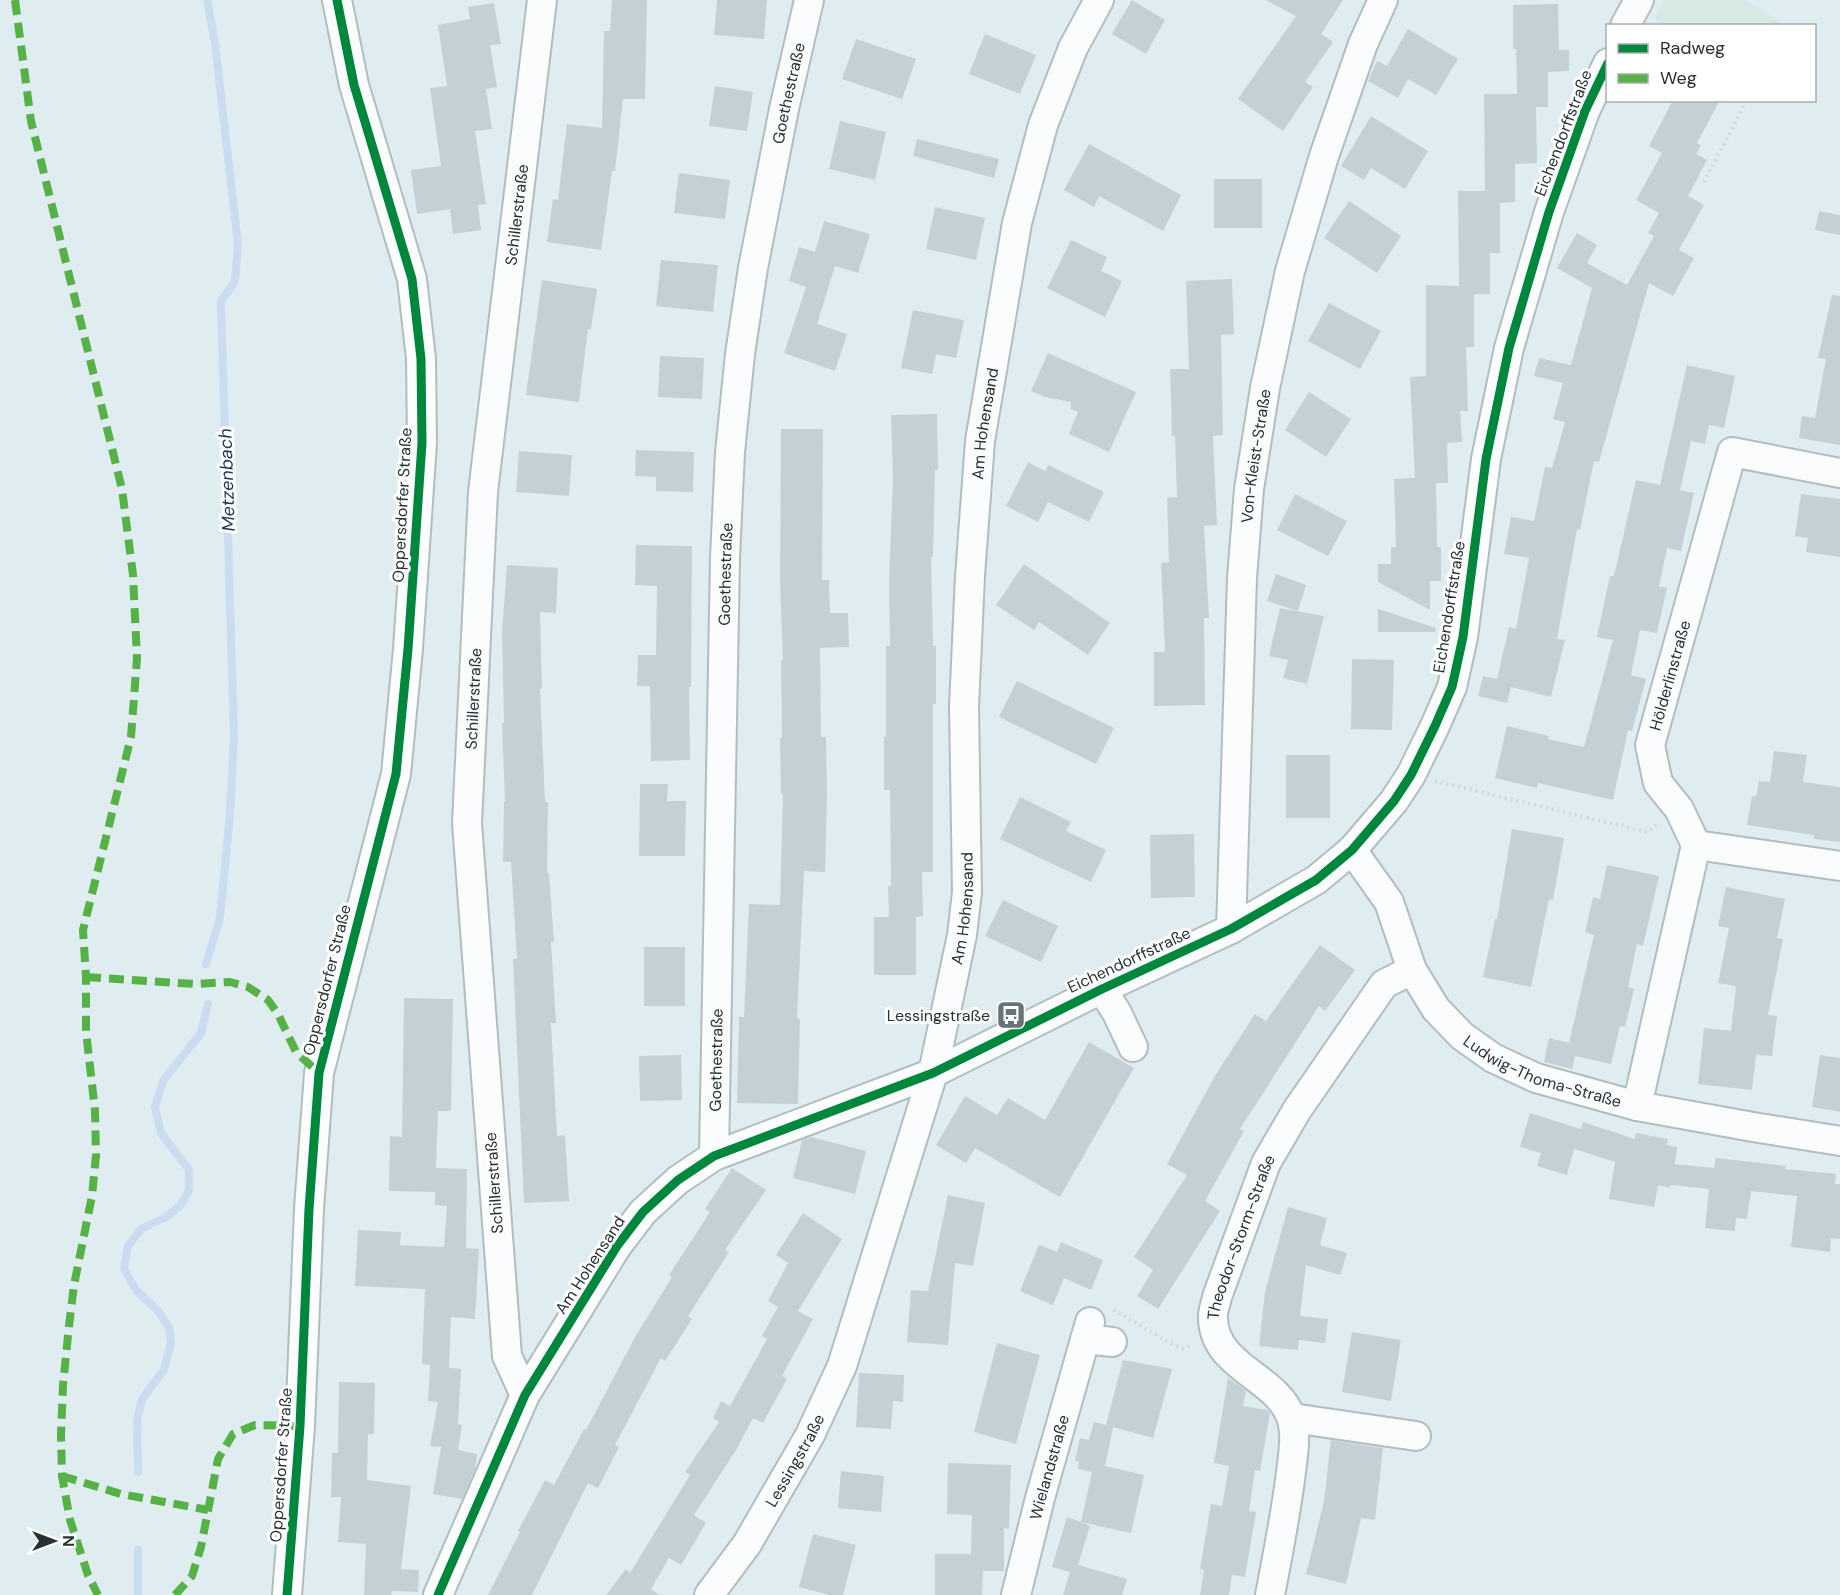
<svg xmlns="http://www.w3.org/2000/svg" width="1840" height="1595" font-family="'DM Sans',sans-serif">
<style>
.green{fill:#d6e9e4}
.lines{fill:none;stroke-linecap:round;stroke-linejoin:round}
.stream{stroke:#cbdbf0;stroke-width:8}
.building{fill:#c5d0d6}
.minor-casing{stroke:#b2bdc0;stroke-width:32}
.path{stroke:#cfd3d3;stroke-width:4;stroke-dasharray:1.5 4.5;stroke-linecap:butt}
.minor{stroke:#fafcfd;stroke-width:28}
.quiet{stroke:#56b246;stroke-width:8;stroke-dasharray:15 8;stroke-linecap:butt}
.cycleway-casing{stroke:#fff;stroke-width:13}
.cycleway{stroke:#00873e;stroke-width:9}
.labels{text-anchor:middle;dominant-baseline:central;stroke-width:6;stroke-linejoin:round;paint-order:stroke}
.street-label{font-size:16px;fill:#273133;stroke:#fff}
.poi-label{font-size:16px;fill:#273133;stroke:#fff;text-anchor:end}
.water-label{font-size:18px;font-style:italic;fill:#1e3157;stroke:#fff}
</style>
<rect width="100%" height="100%" fill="#dfedf1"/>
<!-- green -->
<path class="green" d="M1665 0H1745L1786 25H1667L1654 18Z"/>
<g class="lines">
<!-- stream -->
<g class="stream">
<path d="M206 964 220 918 230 814 234 737 221 301 235 281 238 244 215 43 207 0"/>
<path d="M138 1472 137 1421 142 1399 164 1370 171 1343 169 1327 158 1311 136 1290 124 1269 128 1246 141 1229 166 1217 180 1206 189 1190V1170L161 1133 155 1107 163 1081 201 1033 208 1004"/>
<path d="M138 1550V1595"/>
</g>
</g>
<!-- building -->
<g class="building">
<path d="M612 0H647L645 99H623L615 171H612L601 250 547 242 553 199 558 200 567 124 602 128 604 31H610Z"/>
<path d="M717 0H767L764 39 714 35Z"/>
<path d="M1132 0 1165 20 1146 54 1112 34Z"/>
<path d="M1266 0H1343L1321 34 1333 42 1305 82 1313 87 1283 131 1238 99 1296 16Z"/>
<path d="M494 3 501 44 490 45 497 87 486 89 492 129 475 131 486 204 478 205 481 230 453 234 450 209 417 214 411 170 441 166 430 88 447 86 438 25 470 19 468 7Z"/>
<path d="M1558 4 1559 50H1569V71L1548 72V107H1536L1537 163 1515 164V202L1500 203V253H1490V294H1474V347H1466L1468 411H1460L1462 442 1447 443 1448 483H1436L1437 547H1441V581H1430V610L1378 582V564H1391V547H1396L1394 479 1415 478 1410 377 1426 376V285L1459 286 1458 191H1485L1484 94H1517L1516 49H1513V5Z"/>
<path d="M1408 29 1458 59 1436 95 1408 79 1398 98 1368 81 1377 61 1387 66Z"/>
<path d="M985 34 1036 55 1020 94 969 74Z"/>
<path d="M856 39 916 59 902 99 842 79Z"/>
<path d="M715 86 753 92 747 131 709 126Z"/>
<path d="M1673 100H1720L1697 143 1701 145 1696 154 1707 160 1688 196 1704 205 1679 250 1694 258 1673 296 1649 283 1599 462 1594 461 1580 530 1577 529 1557 639 1565 640 1551 697 1511 687 1507 703 1478 696 1483 676 1497 679 1509 627 1516 629 1529 558 1504 554 1511 517 1534 521 1545 467 1552 468 1565 422 1553 419 1563 383 1534 376 1539 358 1571 365 1592 288 1557 268 1577 233 1597 245 1587 263 1627 285 1654 236 1648 233 1659 213 1636 200 1662 153 1649 146Z"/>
<path d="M1371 116 1428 151 1405 189 1371 168 1364 180 1341 166Z"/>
<path d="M840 121 886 132 875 180 829 169Z"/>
<path d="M917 139 999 159 994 178 913 156Z"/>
<path d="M1089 144 1181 195 1163 231 1099 196 1094 207 1064 190Z"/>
<path d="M679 173 730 180 725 219 674 213Z"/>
<rect x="1214" y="179" width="48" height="49"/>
<path d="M1349 201 1401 236 1377 273 1324 238Z"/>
<path d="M935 207 985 218 976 260 926 249Z"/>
<path d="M1819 211 1840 215V235L1815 230Z"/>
<path d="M824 221 870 234 858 273 835 266 817 324 847 334 835 371 784 353 806 287 789 281 799 247 815 252Z"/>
<path d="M1071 240 1107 257 1101 271 1122 281 1105 317 1047 288Z"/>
<path d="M661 260 718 265 713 312 656 306Z"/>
<path d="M1232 279 1234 334 1221 335 1223 435 1213 436 1217 525 1204 526 1209 618H1204L1205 705 1154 706V652H1165L1161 563 1169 562 1167 498 1177 497 1175 436H1172L1170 369H1189L1186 281Z"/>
<path d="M542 280 597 289 591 329H588L579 402 526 395Z"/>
<path d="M1832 295 1840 296V445L1799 438 1802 416 1815 418 1826 359 1818 358Z"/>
<path d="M1329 303 1381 331 1360 369 1308 341Z"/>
<path d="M913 310 964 320 956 358 936 354 932 374 901 368Z"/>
<path d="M1048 353 1136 392 1109 452 1069 434 1078 412 1071 409V402L1045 397 1031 391Z"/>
<path d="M660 356 704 358 702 399 658 397Z"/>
<path d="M1687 365 1735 376 1724 428 1709 425 1705 444 1691 441 1680 490 1694 493 1681 551 1667 548 1659 586 1667 588 1657 633 1640 630 1631 675 1646 679 1632 731 1628 730 1613 800 1538 783 1537 788 1495 778 1507 726 1549 736 1548 739 1584 747 1613 640 1597 637 1610 576H1614L1636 480 1660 485Z"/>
<path d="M1309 392 1351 419 1326 457 1285 430Z"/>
<path d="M937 414 938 470H935L933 557H931L933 646H936V704H933V872H922L923 916 916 917V975H874V917H889L888 886H891L890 790H884V737H886V646H890L889 580 893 479 891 415Z"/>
<path d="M781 429H823L822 580H829L830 613H848L849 647 820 648 821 737H826L827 794 825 872 804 871 797 1018 800 1019 798 1104 737 1103 739 1017H744L749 904 780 905 783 794H781L780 738H782L781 660H783L780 582Z"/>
<path d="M636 450 694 452 693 492 656 491V477L635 476Z"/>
<path d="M519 451 572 455 569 496 516 492Z"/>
<path d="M1028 462 1045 471 1048 465 1104 492 1089 522 1048 502 1038 522 1006 506Z"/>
<path d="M1295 494 1347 521 1328 556 1277 530Z"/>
<path d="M1801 494 1840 499V557L1806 552 1808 538 1795 536Z"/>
<path d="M636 545 692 546 691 687H689L690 760 651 761 650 686H637L638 655H656L657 586 635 585Z"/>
<path d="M1024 564 1110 623 1088 655 1039 622 1034 630 996 605Z"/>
<path d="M507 565 558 568 556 613 540 612 542 689H540L545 802H548L547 873H549L554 942H551L556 1023H551L557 1136 565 1135 569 1201 524 1203 513 959H517L511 862H503L504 801H505L502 723H504L502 631Z"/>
<path d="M1276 574 1306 585 1298 611 1267 601Z"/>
<path d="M1280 608 1324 616 1307 684 1283 678 1288 660 1269 656Z"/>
<path d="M1378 609 1436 628 1435 632H1378Z"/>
<path d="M1352 659 1394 660 1392 730 1351 729Z"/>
<path d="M1017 681 1114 728 1096 764 999 717Z"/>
<path d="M1774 751 1807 755 1803 782 1840 787V842L1814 839V835L1747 825 1752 796H1756L1759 781 1770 782Z"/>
<rect x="1286" y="755" width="44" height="63"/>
<path d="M640 784H668L667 801H686L685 856H639Z"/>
<path d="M1020 797 1071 822 1066 831 1106 850 1091 882 1000 839Z"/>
<path d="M1512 829 1564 838 1553 900 1549 899 1531 987 1483 977 1495 919H1497Z"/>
<path d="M1194 834 1195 897 1151 898 1150 835Z"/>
<path d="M1607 865 1659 876 1643 946 1637 944 1628 987 1634 989 1625 1027 1620 1026 1611 1064 1575 1056 1572 1069 1544 1062 1549 1038 1569 1043 1594 935 1585 932 1593 897 1600 899Z"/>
<path d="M1726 887 1785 899 1777 938 1783 939 1768 1015 1777 1016 1772 1056 1756 1055 1752 1090 1698 1084 1704 1028 1731 1031 1736 986 1718 983 1729 928 1718 926Z"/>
<path d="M1003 900 1058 926 1041 962 985 936Z"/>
<path d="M1320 945 1355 970 1325 1011 1319 1006 1240 1129 1244 1131 1205 1201 1220 1211 1158 1309 1137 1296 1153 1270 1134 1257 1187 1175 1167 1164 1216 1074 1255 1014 1266 1021Z"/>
<rect x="644" y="947" width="41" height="59"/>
<path d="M404 998 453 999 451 1111H438L436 1168 467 1169 466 1248 479 1249 475 1319 451 1317 449 1368 461 1369 458 1424 462 1425 458 1450 477 1454 475 1469 462 1499 433 1494 441 1447 430 1446 438 1402 428 1401 430 1365 422 1364 425 1289 355 1286 358 1230 401 1232 400 1245 444 1247 447 1206 435 1205V1192L389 1191 390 1136 402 1137Z"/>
<path d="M1089 1042 1134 1068 1060 1197 975 1148 966 1163 936 1145 965 1096 997 1115 1008 1098 1045 1120Z"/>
<path d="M681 1055 682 1100 640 1101 639 1056Z"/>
<path d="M1820 1055 1840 1058V1112L1812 1107Z"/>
<path d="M1530 1113 1581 1129 1583 1122 1635 1139 1636 1133 1668 1139 1667 1145 1677 1147 1675 1164 1714 1168 1716 1158 1786 1166 1785 1169 1836 1174 1835 1184H1840V1239L1831 1238 1830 1252 1791 1247 1797 1196 1751 1191 1747 1219 1736 1218 1735 1231 1705 1228 1709 1189 1671 1185 1670 1188 1658 1185 1654 1207 1609 1199 1615 1162 1574 1149 1567 1175 1537 1166 1541 1153 1520 1147Z"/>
<path d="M811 1137 866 1151 855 1194 793 1178 802 1140Z"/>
<path d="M732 1168 766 1190 725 1250 729 1252 688 1316 692 1319 665 1361 661 1358 615 1445 619 1447 598 1488 588 1483 532 1595H488L520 1532 518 1531 545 1480 554 1485 584 1429 586 1430 635 1337 672 1277 669 1275 710 1212 705 1209Z"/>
<path d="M948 1195 985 1203 973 1266 955 1263 948 1345 907 1342 911 1290 928 1291Z"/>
<path d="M1288 1207 1327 1218 1320 1245 1347 1253 1340 1275 1306 1265 1300 1316 1328 1319 1325 1343 1299 1340 1298 1350 1259 1346 1265 1292Z"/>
<path d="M803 1213 842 1239 798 1311 813 1319 782 1376 787 1379 763 1423 753 1418 736 1450 694 1515 706 1523 681 1565 669 1558 651 1589 659 1595H606L626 1569 630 1573 690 1475 685 1472 719 1422 713 1418 721 1401 730 1406 767 1339 762 1336 778 1307 768 1301 788 1263 776 1255Z"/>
<path d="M1061 1242 1103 1260 1091 1290 1064 1278 1053 1305 1020 1291 1039 1245 1057 1252Z"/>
<path d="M1352 1332 1401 1340 1391 1401 1342 1392Z"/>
<path d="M997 1343 1040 1355 1016 1444 974 1432Z"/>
<path d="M1123 1360 1172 1369 1153 1438 1113 1427 1105 1466 1144 1475 1131 1533 1081 1522 1090 1526 1078 1565 1127 1579 1122 1595H1063L1070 1572 1052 1567 1067 1517 1081 1522 1092 1472 1078 1469 1079 1462 1075 1461 1080 1438 1089 1440 1094 1422 1106 1425Z"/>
<path d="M859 1373 904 1375 903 1402 893 1401 891 1429 856 1427Z"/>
<path d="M1228 1378 1246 1391 1243 1406 1267 1410 1270 1413 1260 1471 1255 1470 1249 1511 1256 1512 1245 1577 1232 1575 1229 1595H1200L1204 1570 1200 1569 1211 1504 1222 1506 1229 1466 1214 1463Z"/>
<path d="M339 1382 375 1383 374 1434H368L367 1480 411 1486 401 1569 419 1570 418 1592 392 1591 391 1595H364L366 1544 338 1542 341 1497H331L332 1453H338Z"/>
<path d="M1331 1440 1383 1448 1375 1520 1361 1518 1346 1584 1306 1574 1324 1501Z"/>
<path d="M948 1463 1011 1465 1009 1529 1004 1528V1571H983L982 1595H935V1554H971L972 1515 947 1514Z"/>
<path d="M841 1471 884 1476 881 1512 838 1508Z"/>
<path d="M813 1534 856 1545 843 1595H829L799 1587Z"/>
</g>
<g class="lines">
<!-- minor casing -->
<g class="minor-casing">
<g id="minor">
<path d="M1625 26 1639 0"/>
<path d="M1696 845 1840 866"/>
<path id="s1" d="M1352 850 1389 902 1412 970 1436 1009 1462 1036 1493 1058 1536 1078 1637 1106 1753 1127 1840 1141"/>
<path id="s2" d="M1231 929 1242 578 1249 489 1265 388 1290 271 1324 156 1363 44 1383 0"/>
<path d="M1102 989 1117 1013 1133 1047"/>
<path id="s3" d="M1637 1106 1696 845 1679 809 1658 783 1650 745 1732 452 1840 473"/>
<path id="s4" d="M714 1156 725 557 730 452 740 354 753 268 784 109 809 0"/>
<path d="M1085 1339 1112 1342"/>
<path id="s5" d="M525 1395 507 1356 467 823 483 492 542 0"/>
<path d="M1292 1418 1416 1436"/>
<path d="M287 1595 300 1426 309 1209 319 1073 396 774 408 649 422 443 421 359 412 279 354 85 337 0"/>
<path d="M438 1595 525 1395 617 1246 643 1212 678 1180 714 1156 933 1073 1102 989 1231 929 1316 880 1352 850 1394 801 1411 775 1435 726 1452 687 1463 637 1486 459 1509 348 1549 212 1585 111 1608 63"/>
<path id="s6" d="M709 1595 747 1544 810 1435 842 1366 933 1073 962 935 967 892 964 707 970 576 980 441 1017 223 1043 125 1073 48 1099 0"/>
<path id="s7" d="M1016 1595 1040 1498 1090 1322"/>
<path id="s8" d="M1270 1595C1278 1554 1286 1513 1291 1472 1293 1455 1297 1434 1291 1417 1276 1376 1215 1368 1213 1319 1212 1312 1216 1304 1217 1297L1266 1163 1297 1110 1384 984 1412 970"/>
</g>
</g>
<!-- path -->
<g class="path">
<path d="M1704 182 1747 100"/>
<path d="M1435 781 1647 832 1659 823"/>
<path d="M1114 1310 1170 1343 1183 1348 1193 1345"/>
</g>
<!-- minor -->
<use href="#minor" class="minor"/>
<!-- quiet -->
<g class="quiet">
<path d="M15 0 31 121 122 489 133 575 137 658 131 737 83 930 86 977V1031L95 1111 96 1155 92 1196 74 1285 69 1326 63 1385 61 1435 62 1476 70 1520 88 1575 98 1595"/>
<path d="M86 977 195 984 230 982 248 987 268 1000 278 1014 296 1052 319 1073"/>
<path d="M62 1476 121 1494 208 1510"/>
<path d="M175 1595 192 1576 201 1547 218 1459 233 1434 255 1425 300 1426"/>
</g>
<!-- cycleway casing -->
<g class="cycleway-casing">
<g id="cycleway">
<path d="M287 1595 300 1426 309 1209 319 1073 396 774 408 649 422 443 421 359 412 279 354 85 337 0"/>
<path d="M438 1595 525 1395 617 1246 643 1212 678 1180 714 1156 933 1073 1102 989 1231 929 1316 880 1352 850 1394 801 1411 775 1435 726 1452 687 1463 637 1486 459 1509 348 1549 212 1585 111 1608 63"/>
</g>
</g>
<!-- cycleway -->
<use href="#cycleway" class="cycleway"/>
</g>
<!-- icons -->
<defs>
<g id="bus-square" transform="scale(1.5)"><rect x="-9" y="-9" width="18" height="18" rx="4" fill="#677376" stroke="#fff"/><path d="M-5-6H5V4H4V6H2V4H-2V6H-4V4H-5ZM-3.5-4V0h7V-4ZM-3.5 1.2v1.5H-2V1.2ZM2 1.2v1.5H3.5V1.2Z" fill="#fff"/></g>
</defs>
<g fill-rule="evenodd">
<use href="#bus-square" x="1011" y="1015"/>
</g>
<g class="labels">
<!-- street labels -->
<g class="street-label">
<text stroke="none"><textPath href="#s4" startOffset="1068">Goethestraße</textPath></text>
<text transform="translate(1563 133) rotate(-69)">Eichendorffstraße</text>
<text stroke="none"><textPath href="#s5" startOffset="1188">Schillerstraße</textPath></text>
<text stroke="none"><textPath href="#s6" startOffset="1226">Am Hohensand</textPath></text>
<text stroke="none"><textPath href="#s2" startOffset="474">Von-Kleist-Straße</textPath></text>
<text transform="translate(402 505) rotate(-87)">Oppersdorfer Straße</text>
<text stroke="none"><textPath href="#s4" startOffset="582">Goethestraße</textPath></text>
<text transform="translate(1449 607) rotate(-81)">Eichendorffstraße</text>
<text stroke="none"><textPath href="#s3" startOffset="452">Hölderlinstraße</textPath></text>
<text stroke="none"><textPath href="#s5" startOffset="702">Schillerstraße</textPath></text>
<text stroke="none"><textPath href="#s6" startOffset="740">Am Hohensand</textPath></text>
<text transform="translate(1129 960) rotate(-25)">Eichendorffstraße</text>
<text transform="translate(327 980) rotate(-76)">Oppersdorfer Straße</text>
<text stroke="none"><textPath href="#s4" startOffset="96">Goethestraße</textPath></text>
<text stroke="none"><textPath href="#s1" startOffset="308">Ludwig-Thoma-Straße</textPath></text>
<text transform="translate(494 1183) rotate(-94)">Schillerstraße</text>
<text stroke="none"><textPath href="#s8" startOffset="396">Theodor-Storm-Straße</textPath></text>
<text transform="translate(590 1265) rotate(-57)">Am Hohensand</text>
<text stroke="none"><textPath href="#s6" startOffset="160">Lessingstraße</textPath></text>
<text transform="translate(281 1465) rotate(-86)">Oppersdorfer Straße</text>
<text stroke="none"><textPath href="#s7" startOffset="132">Wielandstraße</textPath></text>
</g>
<!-- poi labels -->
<g class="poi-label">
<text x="990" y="1015">Lessingstraße</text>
</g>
<!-- water labels -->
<g class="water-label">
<text transform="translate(227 480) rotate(-92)">Metzenbach</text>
</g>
</g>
<!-- legend -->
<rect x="1606" y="24" width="210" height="78" fill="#ffffff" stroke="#a9adad" stroke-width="1.5"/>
<rect x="1618" y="44" width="30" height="9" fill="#00873e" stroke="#a9adad" stroke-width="1.5"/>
<text x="1660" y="54" font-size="18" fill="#273133">Radweg</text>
<rect x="1618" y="74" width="30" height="9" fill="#56b246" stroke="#a9adad" stroke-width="1.5"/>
<text x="1660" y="84" font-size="18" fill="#273133">Weg</text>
<!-- north arrow -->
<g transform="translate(54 1541) rotate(90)" stroke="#ffffff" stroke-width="4.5" paint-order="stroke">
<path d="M0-4.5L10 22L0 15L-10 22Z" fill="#273133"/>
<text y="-9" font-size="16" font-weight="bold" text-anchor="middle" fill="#273133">N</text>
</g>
</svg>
